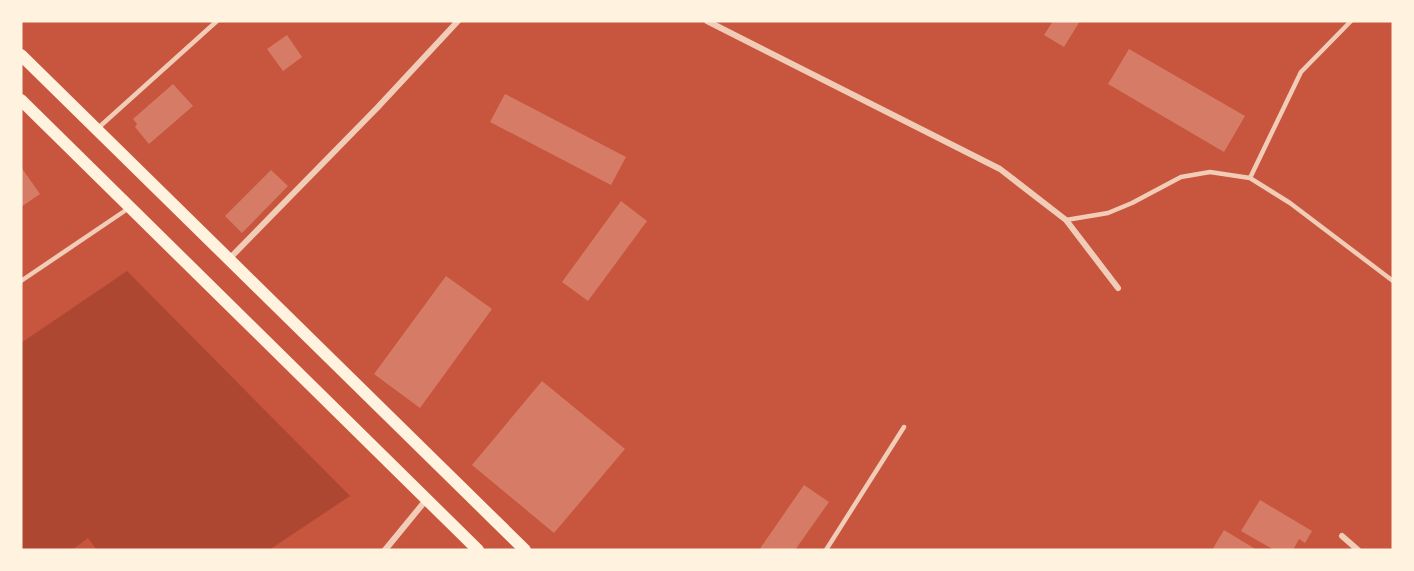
<svg xmlns="http://www.w3.org/2000/svg" width="1414" height="571" font-family="'Source Sans 3',sans-serif">
  <rect width="100%" height="100%" fill="#c8553d"/>
  <path fill="#ae4732" d="M127 271 350 496 269 550H97L88 538 72 550H23L21 548V343Z"/>
  <path fill="#d67c66" d="M1053 21H1080L1064 47 1044 35Z
    M287 35 302 57 283 71 267 49Z
    M1129 49 1245 116 1224 152 1108 84Z
    M173 84 193 106 149 144 135 127 137 124 133 119Z
    M505 94 626 157 611 185 490 122Z
    M21 167 40 194 21 207Z
    M271 170 288 186 242 233 225 216Z
    M621 201 647 221 588 301 562 282Z
    M446 276 492 309 420 408 374 374Z
    M542 381 625 449 554 533 472 465Z
    M804 485 829 502 795 550H759Z
    M1260 500 1312 531 1305 543 1299 539 1293 550H1274L1241 531Z
    M1224 530 1257 550H1212Z"/>
  <g fill="none" stroke-linecap="round" stroke-linejoin="round">
    <path stroke="#f1ccb7" stroke-width="4.5" d="M97 129 217 21
      M1250 178 1301 72 1351 21
      M1066 220 1108 213 1132 203 1181 177 1210 172 1250 178 1290 203 1393 281
      M21 281 129 208
      M826 550 904 427"/>
    <path stroke="#f1ccb7" stroke-width="6" d="M707 21 1000 169 1066 220 1118 288
      M230 258 377 108 458 21
      M1342 536 1358 550
      M385 550 426 500"/>
    <path stroke="#fff3e0" stroke-width="12" d="M21 55 525 550
      M21 100 478 550"/>
  </g>
  <rect width="1414" height="571" fill="none" stroke="#fff3e0" stroke-width="45"/>
</svg>
